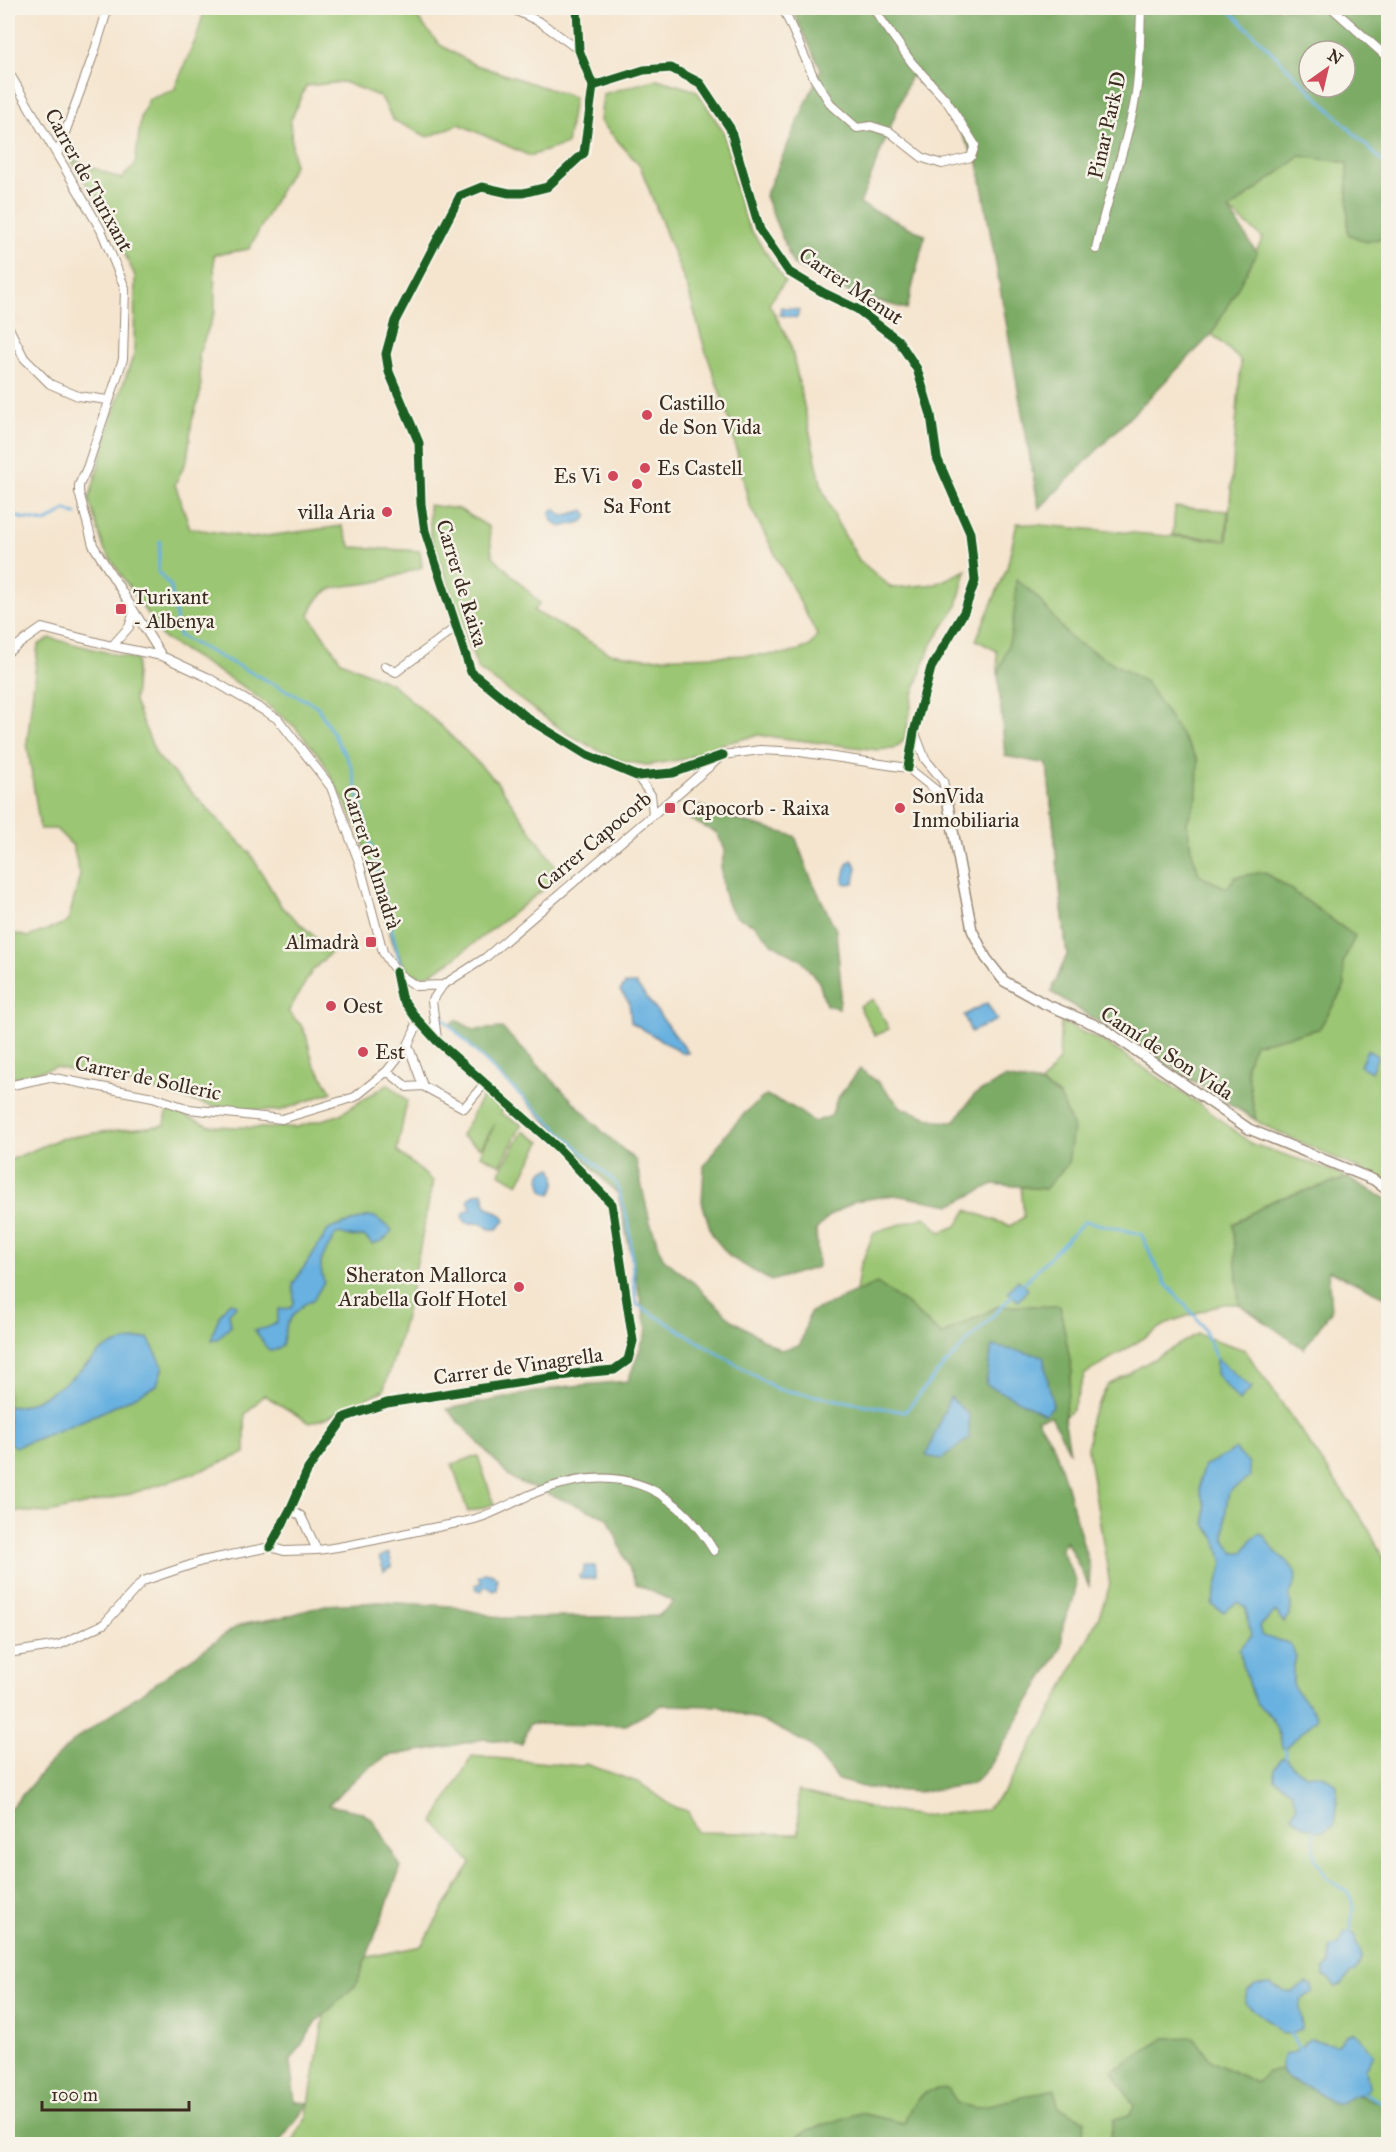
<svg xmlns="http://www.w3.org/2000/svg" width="1396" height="2152" font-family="'IM FELL Great Primer',serif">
  <rect width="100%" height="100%" fill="#f7f3e8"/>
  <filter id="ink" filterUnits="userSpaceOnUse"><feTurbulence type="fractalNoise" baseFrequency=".0167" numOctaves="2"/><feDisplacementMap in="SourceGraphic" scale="12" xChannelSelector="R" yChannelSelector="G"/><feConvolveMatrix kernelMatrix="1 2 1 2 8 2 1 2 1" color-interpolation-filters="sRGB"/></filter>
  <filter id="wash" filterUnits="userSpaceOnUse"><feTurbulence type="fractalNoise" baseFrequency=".008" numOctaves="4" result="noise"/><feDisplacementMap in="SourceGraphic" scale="24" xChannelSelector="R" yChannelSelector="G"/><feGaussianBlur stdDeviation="1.35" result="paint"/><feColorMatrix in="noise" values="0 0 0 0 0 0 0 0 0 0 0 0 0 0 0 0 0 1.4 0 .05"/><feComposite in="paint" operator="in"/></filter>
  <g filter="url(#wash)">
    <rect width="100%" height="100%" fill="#f5e5cf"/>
    <path fill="#9bc673" stroke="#6b7848" stroke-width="1.5" d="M202 8H409L440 45 473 64 574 97 567 144 530 156 459 124 428 137 393 120 381 97 343 82 306 86 290 122 294 165 249 249 214 255 215 311 199 353 201 391 192 421 187 460 175 484 190 528 252 538 342 526 351 547 420 551 422 567C407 572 391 579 376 582 346 588 322 580 309 615L341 661 392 684 441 726 497 782 562 875 451 961 425 977 409 972 394 947 360 832 322 759 295 727 247 689 163 638 104 549 89 500 115 407 134 354 135 276 108 218 70 158 121 179 135 165 141 117 149 99 174 90 197 36 204 11Z
      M657 79 697 91 724 133 737 193 748 226 785 281 769 304 790 342 822 488 838 524 859 560 892 588 936 584 966 570 957 606 930 647 913 694 905 740 894 748 878 750 758 735 718 745 685 759 647 765 617 760 568 734 478 669 430 533 429 505 459 509 489 527 492 555 540 603 534 611 610 653 646 658 788 654 810 646 817 635 749 504 730 422 704 346 688 290 640 166 600 121 603 94Z
      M1301 155 1348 163 1388 204V1182L1265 1126 1051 992 1067 955 1037 669 998 675 997 651 976 640 1007 568 1017 523 1227 541 1241 361 1212 334 1263 238 1229 210Z
      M1175 507 1228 511 1226 539 1173 535Z
      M50 638 137 660 134 702 157 756 250 853 281 906 331 952 312 971 288 1012 301 1025 306 1035 313 1062 332 1092 279 1111 215 1107 125 1082 55 1067 8 1079V932L28 937 68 922 80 875 73 846 56 829H40L27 743 38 645Z
      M873 999 889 1029 875 1036 859 1006Z
      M1061 1022 1104 1042 1201 1105 1252 1144 1325 1168 1348 1178 1274 1200 1234 1224 1239 1304H1223L1170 1322 1085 1374 1072 1410 1064 1417 1072 1371 999 1306 941 1335 908 1305 877 1283 856 1292 859 1270 874 1232 925 1217 941 1232 957 1226 967 1210 1010 1226 1024 1217 1021 1187 1045 1189 1060 1096 1041 1084 1059 1060Z
      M388 1084 407 1101 397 1151 433 1181C419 1251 407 1324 383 1391L328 1417 310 1423 264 1395 245 1415V1453L195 1473 130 1494 49 1513 8 1511V1161L59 1139 102 1132 165 1125 167 1109 211 1126 264 1128 297 1127 339 1115Z
      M483 1095 504 1107 501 1114 522 1124 501 1165 480 1155 495 1124 481 1148 461 1136Z
      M523 1131 541 1142 518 1184 499 1173Z
      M1197 1334 1245 1350 1369 1530 1388 1569V2144H291L307 2116 327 1998 345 1962 421 1946 471 1863 434 1822 472 1756 582 1766 586 1764 640 1783 674 1807 688 1811 697 1832 799 1834 798 1791 865 1807 921 1816 985 1810 1005 1791 1048 1717 1099 1616 1110 1585 1088 1451 1090 1418 1108 1385Z
      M478 1456 494 1504 468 1512 452 1464Z"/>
    <path fill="#7cab65" stroke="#5c6a42" stroke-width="1.5" fill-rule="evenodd" d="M791 8H1388V237L1366 242 1348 234 1347 163 1301 156 1229 210 1257 253 1212 334 1039 509 978 163 950 114 911 75 860 204 925 235 907 309 849 293 793 264 765 196 821 69ZM1309 51H1345V87H1309Z
      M1016 579 1036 596 1071 639 1146 682 1198 760 1197 797 1187 822 1191 849 1200 876 1227 888 1235 877 1264 872C1296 891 1324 915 1355 936L1343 963 1345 986 1319 1029 1255 1044 1246 1065 1256 1120 1051 992 1067 955 1047 764 1005 756 998 675 1010 639 1015 606Z
      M700 806 733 819 795 836 809 874 836 930 841 987 839 1008 826 1005 819 982 801 960 771 943 755 925 735 916 727 903 723 889 721 866 725 850 717 833 689 819Z
      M456 1020 474 1030 502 1028 602 1131 636 1161 650 1222 663 1258 694 1283 732 1320 780 1350 800 1345 810 1312 877 1283 908 1305 941 1335 999 1306H1060L1072 1371 1064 1417 1070 1452 1051 1416 1037 1419 1054 1446 1066 1483 1090 1568 1089 1586 1066 1541 1061 1549 1076 1581 1074 1598 1063 1624 1061 1648 990 1766 973 1784 917 1792 867 1788 838 1780 810 1745 770 1724 718 1706 662 1705 626 1725 529 1724 522 1744 484 1739 450 1746 387 1756 363 1772 328 1805 361 1812 372 1819 401 1867 356 1985 317 2021 290 2062 295 2102 309 2103 278 2144H8V1808L12 1807 47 1766 76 1739 239 1625 284 1617 325 1605 380 1602 451 1606 501 1618 658 1616 674 1602 636 1584 608 1518 512 1479 447 1409 562 1387 628 1381 647 1330 618 1194 450 1025Z
      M860 1069 878 1082 902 1108 938 1121 954 1122 974 1095 1005 1078 1041 1084 1060 1096 1073 1128 1068 1164 1045 1189 993 1184 952 1205 894 1195 855 1201 829 1216 816 1230 818 1267 771 1281 730 1257 712 1235 702 1202 704 1166 726 1134 745 1113 766 1095 794 1108 814 1122 831 1116 837 1099Z
      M1348 1178 1388 1200V1298L1328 1270 1331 1311 1304 1349 1239 1304 1233 1224 1274 1200Z
      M1194 2037 1213 2062 1256 2083 1267 2072 1281 2070C1290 2085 1304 2083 1317 2091 1325 2096 1326 2103 1337 2103 1342 2102 1349 2097 1354 2094L1388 2105V2127L1386 2130 1388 2144H1096L1110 2138 1114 2119 1129 2115 1134 2106 1112 2071 1165 2038Z
      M947 2088 957 2103 976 2108 1055 2089 1058 2107 1085 2120 1082 2141 1088 2144H785L808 2130 860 2113 904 2123C913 2099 921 2089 947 2088Z"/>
    <path fill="#67b1e0" stroke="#516e7f" stroke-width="1.5" d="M781 307 799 310 797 318 780 315Z
      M552 510H556L563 516 584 510 588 516 582 522 561 527 552 521 550 513Z
      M852 860 857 867 854 883 847 884 843 883 847 864Z
      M625 984H636L688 1052 682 1053 631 1022 629 1002 620 991Z
      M987 1003 997 1020 971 1032 964 1015Z
      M1367 1050 1378 1056 1371 1072 1360 1066Z
      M552 1168C557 1176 556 1187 551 1194L544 1192C539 1180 537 1170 552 1168Z
      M483 1192 486 1206 503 1216 505 1221 497 1229H489L481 1223C473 1223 465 1226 462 1216L466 1211 471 1209 468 1200 472 1195Z
      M369 1216 375 1217 392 1230C387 1239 382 1242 372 1244L364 1236C350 1239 348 1234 336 1234 325 1256 316 1257 324 1282L314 1299 303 1305 294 1314 287 1324 282 1345 276 1350H269C262 1344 261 1336 254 1330 263 1329 270 1328 277 1322L279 1309 291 1308 294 1302 293 1284 329 1229Z
      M1018 1280 1028 1289 1018 1301 1008 1292Z
      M230 1302 237 1305 229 1313 231 1326 217 1339 212 1340C213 1328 221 1310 230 1302Z
      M148 1338 163 1366 157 1385C112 1410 64 1429 15 1447L9 1442 8 1408 9 1406C29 1411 67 1382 82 1369 89 1363 96 1355 103 1350 117 1342 132 1340 148 1338Z
      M992 1346 1043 1356 1053 1406 1045 1414 986 1384Z
      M1216 1358 1252 1388 1239 1401 1216 1374Z
      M950 1397 969 1415V1438L942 1459 926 1456Z
      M1235 1449 1249 1464 1250 1477 1229 1492C1225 1506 1226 1522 1224 1538L1234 1553H1242C1249 1546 1251 1536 1261 1533 1267 1537 1268 1543 1272 1548 1288 1565 1306 1569 1289 1595 1292 1607 1293 1613 1283 1622L1276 1611 1259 1627 1262 1636 1289 1643 1296 1656C1294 1665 1291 1676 1294 1686 1298 1699 1312 1702 1317 1718L1285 1749 1282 1747 1280 1737 1271 1716 1257 1704 1249 1686 1239 1649 1251 1637 1246 1608 1238 1602 1223 1612 1212 1605 1223 1563 1216 1539 1205 1524V1505L1200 1492V1478L1204 1466C1215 1460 1225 1457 1235 1449Z
      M389 1553 392 1566 384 1571 379 1557Z
      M584 1566H595V1579H580L579 1576 584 1572Z
      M486 1572 493 1574 497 1578V1590L493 1591 488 1587H483L482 1591 476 1589 475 1585 482 1582 478 1577Z
      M1286 1757 1293 1767 1306 1775C1320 1772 1326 1776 1337 1785 1336 1798 1339 1812 1334 1825L1322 1832 1302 1825 1292 1816 1297 1804 1291 1791 1275 1779V1769L1281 1758Z
      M1345 1931 1355 1934 1356 1945C1365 1953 1361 1961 1356 1971L1349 1974 1342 1985 1335 1987 1330 1978 1324 1977V1969L1329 1965 1331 1948 1339 1945Z
      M1306 1983 1312 1986 1313 1992 1302 1999 1300 2006 1302 2028 1291 2035 1281 2033 1274 2025 1245 2003 1247 1992 1255 1985 1271 1984 1285 1992H1292Z
      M1355 2032 1374 2054 1366 2069 1369 2088 1360 2095C1350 2094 1348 2101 1339 2103 1328 2105 1323 2094 1315 2090 1300 2083 1269 2077 1286 2053H1293L1310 2039C1320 2040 1327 2045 1338 2045L1347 2035Z"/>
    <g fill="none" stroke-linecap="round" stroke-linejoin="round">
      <path stroke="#67b1e0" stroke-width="3" d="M1227 8 1388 167
        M8 512 21 518 46 522 66 510 76 514
        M160 541 158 572 171 587 179 636 317 706 351 765 399 959 404 971
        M439 1014 501 1077 616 1183 629 1225 636 1304 777 1389 905 1412 937 1373 1015 1293
        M1021 1286 1085 1221 1141 1234 1165 1283 1196 1317 1205 1331 1216 1358
        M1285 1749 1286 1757
        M1314 1829 1315 1858 1327 1878 1349 1893 1353 1906 1350 1934
        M1291 2035 1299 2049
        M1364 2093 1388 2106"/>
    </g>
  </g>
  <g filter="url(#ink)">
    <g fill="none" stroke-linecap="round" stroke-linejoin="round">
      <g stroke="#988876" stroke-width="10">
        <path id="minor" d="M510 8 540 22 579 50
          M577 8 579 50 593 86 584 153 547 187 523 193H509L482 187 460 196 395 321 386 354 389 372 419 443 421 504 425 531 471 672 530 720 587 755 637 776 673 773 723 755
          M783 8 814 78 832 106 857 128 871 126 890 132 923 158 942 164 971 157 975 145 946 100 912 63 873 8
          M1332 8 1388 58
          M8 71 101 230 125 288 123 359 87 468 79 485V492L93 545 162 656
          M593 86 644 70 671 68 700 83 730 128 760 230 789 272 824 293 857 309 898 340 917 369 931 415 937 458 970 533 975 581 964 612 931 668 914 732 908 768
          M57 155 94 53 108 8
          M1096 249C1106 200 1124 154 1134 105 1140 73 1140 40 1141 8
          M8 326 24 358 50 384 78 396 108 400
          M112 646 129 627 134 612
          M8 652 42 628 112 646 162 656 207 677 278 719 331 787 359 862 383 952 396 972 416 986 443 985
          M385 666 396 672 455 628
          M915 733 925 759 943 781 947 799
          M637 776 651 795 653 814
          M437 1039 432 1001 443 985 485 958 723 755 760 750 800 752 908 768 947 799
          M408 1045 423 1086 464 1108 485 1083
          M387 1071 407 1087 423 1086
          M8 1086 49 1077 153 1097 189 1109 282 1119 355 1097 387 1071 408 1045 415 1030 416 1018
          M290 1510 301 1516 317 1550C351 1546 384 1538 417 1531 436 1527 456 1524 475 1519 499 1512 519 1498 542 1490 616 1463 673 1483 714 1551
          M270 1547 290 1510 308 1469 345 1417 387 1403 581 1373 614 1370 628 1360 633 1341 612 1204 557 1147 437 1041 416 1018 401 997 396 972
          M270 1547 284 1551 317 1550
          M8 1653 59 1645 104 1624 143 1581 202 1561 270 1547"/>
      </g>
      <g stroke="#988876" stroke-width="12">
        <path id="tertiary" d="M947 799 972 930 986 958 1004 981 1045 1004 1103 1028 1249 1129 1374 1180 1388 1191"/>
      </g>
      <use href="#minor" stroke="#fff" stroke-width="8"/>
      <use href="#tertiary" stroke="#fff" stroke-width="9"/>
      <g stroke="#f7f3e8" stroke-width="13">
        <path id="cycleway" d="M577 8 579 50 593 86 584 153 547 187 523 193H509L482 187 460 196 395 321 386 354 389 372 419 443 421 504 425 531 471 672 530 720 587 755 637 776 673 773 723 755
          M593 86 644 70 671 68 700 83 730 128 760 230 789 272 824 293 857 309 898 340 917 369 931 415 937 458 970 533 975 581 964 612 931 668 914 732 908 768
          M270 1547 290 1510 308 1469 345 1417 387 1403 581 1373 614 1370 628 1360 633 1341 612 1204 557 1147 437 1041 416 1018 401 997 396 972"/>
      </g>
      <use href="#cycleway" stroke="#1b5e20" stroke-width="9"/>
    </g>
  </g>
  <g fill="#d1495b" stroke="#f7f3e8" stroke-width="2">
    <circle cx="647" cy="415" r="6"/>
    <circle cx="645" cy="468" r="6"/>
    <circle cx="613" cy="476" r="6"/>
    <circle cx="637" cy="484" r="6"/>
    <circle cx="387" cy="512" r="6"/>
    <rect x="115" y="603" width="12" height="12" rx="3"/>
    <rect x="664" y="802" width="12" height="12" rx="3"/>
    <circle cx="900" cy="808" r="6"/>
    <rect x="365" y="936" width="12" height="12" rx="3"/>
    <circle cx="331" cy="1006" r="6"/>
    <circle cx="363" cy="1052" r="6"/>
    <circle cx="519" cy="1287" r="6"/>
  </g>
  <g text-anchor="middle" stroke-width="5" stroke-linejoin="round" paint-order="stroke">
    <g font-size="21" fill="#3b2a1e" stroke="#f7f3e8">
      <text transform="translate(1107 125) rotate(-77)" y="7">Pinar Park D</text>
      <text transform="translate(89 180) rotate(61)" y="7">Carrer de Turixant</text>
      <text transform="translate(851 286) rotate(34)" y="7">Carrer Menut</text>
      <text transform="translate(462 583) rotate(73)" y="7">Carrer de Raixa</text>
      <text transform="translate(594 841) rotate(-40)" y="7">Carrer Capocorb</text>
      <text transform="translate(372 858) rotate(72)" y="7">Carrer d'Almadrà</text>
      <text transform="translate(1167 1053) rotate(33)" y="7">Camí de Son Vida</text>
      <text transform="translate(148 1078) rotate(12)" y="7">Carrer de Solleric</text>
      <text transform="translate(518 1366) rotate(-8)" y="7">Carrer de Vinagrella</text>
    </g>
    <g font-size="21" fill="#3b2a1e" stroke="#f7f3e8" text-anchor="start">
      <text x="659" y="410">Castillo<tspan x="659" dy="24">de Son Vida</tspan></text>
      <text x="657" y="475">Es Castell</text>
      <text x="601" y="483" text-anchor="end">Es Vi</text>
      <text x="637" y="513" text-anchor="middle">Sa Font</text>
      <text x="375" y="519" text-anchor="end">villa Aria</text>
      <text x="133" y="604">Turixant<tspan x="133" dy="24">- Albenya</tspan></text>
      <text x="912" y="803">SonVida<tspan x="912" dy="24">Inmobiliaria</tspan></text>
      <text x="682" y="815">Capocorb - Raixa</text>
      <text x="359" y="949" text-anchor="end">Almadrà</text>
      <text x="343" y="1013">Oest</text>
      <text x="375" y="1059">Est</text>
      <text x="507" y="1282" text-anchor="end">Sheraton Mallorca<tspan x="507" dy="24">Arabella Golf Hotel</tspan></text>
    </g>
  </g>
  <rect width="1396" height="2152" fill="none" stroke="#f7f3e8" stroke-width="30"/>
  <g transform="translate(1327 69) rotate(34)"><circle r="28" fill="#f7f3e8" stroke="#aca397" stroke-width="1.5"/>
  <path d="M0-4.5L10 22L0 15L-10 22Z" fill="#d1495b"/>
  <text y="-9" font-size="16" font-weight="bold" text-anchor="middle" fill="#3b2a1e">N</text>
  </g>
  <path d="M42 2101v9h147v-9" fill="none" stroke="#3b2a1e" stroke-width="3"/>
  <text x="51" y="2101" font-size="18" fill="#3b2a1e" stroke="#f7f3e8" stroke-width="4.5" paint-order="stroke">100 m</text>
</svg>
